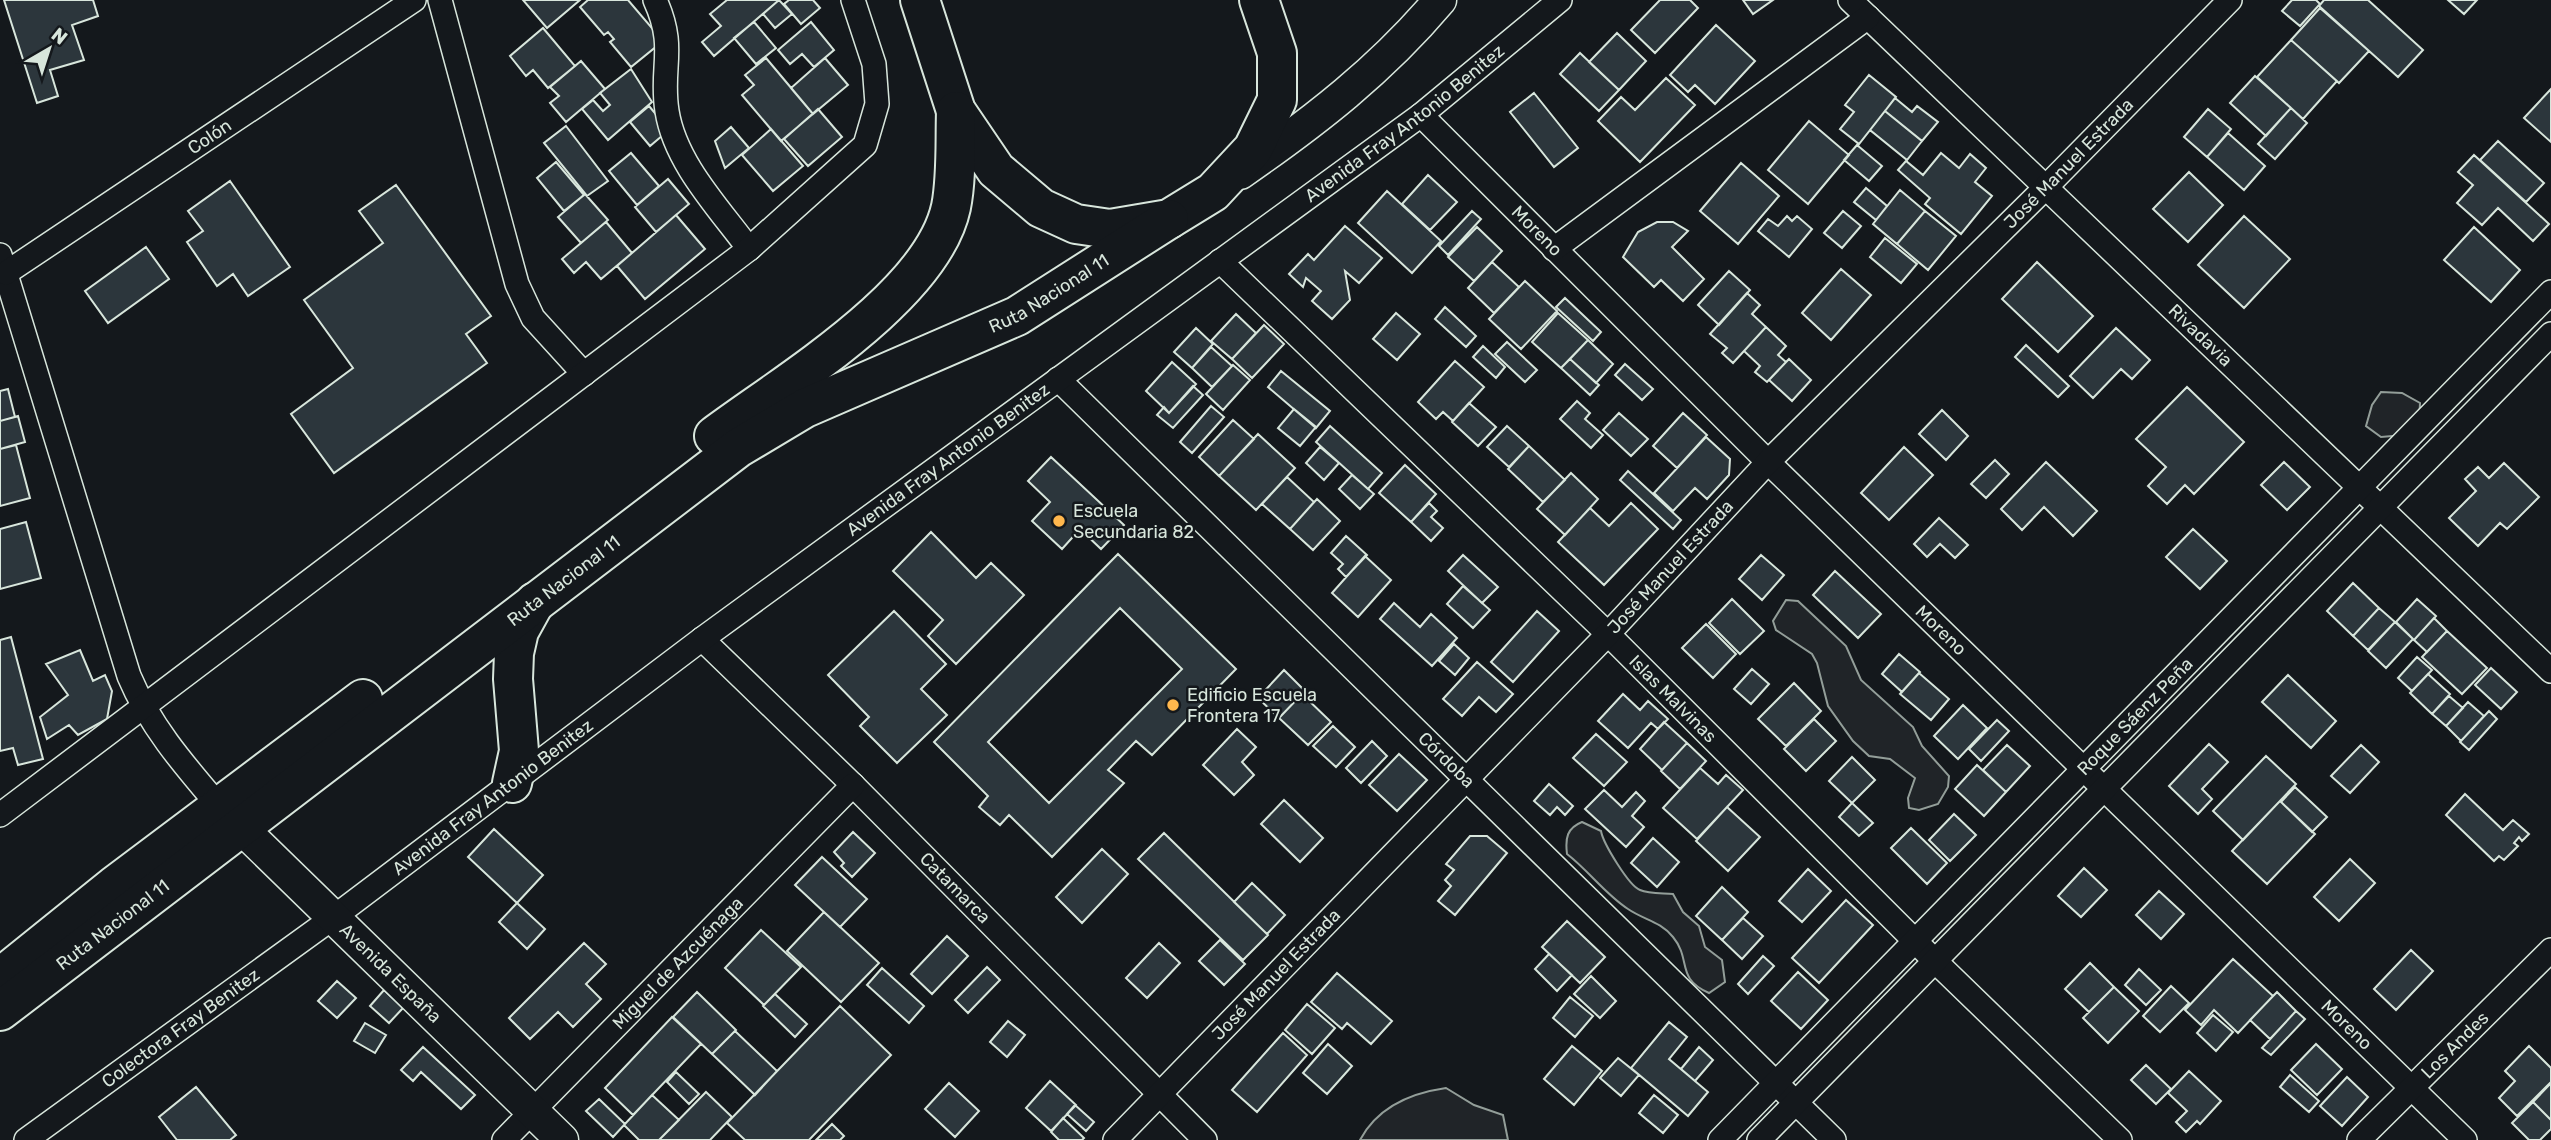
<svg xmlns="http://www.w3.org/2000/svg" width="2551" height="1140" font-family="Rubik,sans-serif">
  <rect width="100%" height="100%" fill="#14181c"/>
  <path fill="#202428" stroke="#939e99" stroke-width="2" d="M2381 392 2402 393 2420 403 2419 422 2404 435 2381 437 2366 426 2372 405Z
    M1786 600 1798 601 1846 646 1861 680 1913 727 1922 746 1949 776 1948 787 1938 804 1919 810 1909 808 1908 798 1915 778 1890 759 1869 756 1853 741 1828 706 1817 663 1812 654 1776 630 1773 621Z
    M1582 822 1601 831C1603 843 1629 886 1640 890 1649 894 1663 893 1673 894L1683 912 1699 926 1705 947 1722 960 1725 982 1709 993C1675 978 1692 960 1673 937 1660 921 1644 920 1628 909 1605 894 1589 871 1567 854 1565 838 1567 828 1582 822Z
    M1446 1088 1474 1105 1503 1115 1508 1140H1360C1378 1106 1411 1093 1446 1088Z"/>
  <path fill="#2c363c" stroke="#d8e6dc" stroke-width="2" fill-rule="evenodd" d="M4 0H93L98 16 72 25 84 60 50 70 58 96 37 103Z
    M523 0H580L547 28Z
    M588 0H628L663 41 631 67 610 42 614 39 608 32 604 35 580 7Z
    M727 0H779L714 56 702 42 721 26 710 14Z
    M779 0 792 14 775 28 763 14Z
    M789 0H813L820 8 801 24 784 4Z
    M1660 0H1690L1698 8 1655 53 1631 30Z
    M1743 0H1773L1753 14Z
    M2292 0H2316L2320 4 2300 26 2282 11Z
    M2324 0H2368L2423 50 2398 77 2319 6Z
    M2448 0H2477L2464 14Z
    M2320 8 2369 51 2339 83 2291 40Z
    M754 22 776 48 756 64 734 38Z
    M811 22 834 50 814 67 802 54 790 64 778 50Z
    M1716 25 1755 61 1715 104 1695 85 1688 92 1670 75Z
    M543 28 575 66 548 88 533 70 526 76 510 56Z
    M1617 33 1646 61 1619 90 1589 62Z
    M2291 40 2337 81 2303 119 2257 77Z
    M1580 53 1619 90 1599 111 1560 74Z
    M766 58 813 114 781 141 742 95 754 85 745 75Z
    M825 58 848 85 813 114 791 88Z
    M581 61 605 89 566 122 550 103 559 96 550 87Z
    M631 69 652 102 608 140 582 109 593 100 603 111 610 105 600 93Z
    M1869 75 1896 97 1859 144 1840 129 1854 112 1845 105Z
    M2255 76 2291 108 2266 136 2230 103Z
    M1666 78 1695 105 1640 162 1598 121 1621 97 1635 110Z
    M2551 89V142L2524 118Z
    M1534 93 1578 148 1554 167 1510 112Z
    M1895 98 1912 112 1917 106 1938 122 1922 141 1885 111Z
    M649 106 669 130 650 146 630 122Z
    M2291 108 2307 123 2275 159 2258 144Z
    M818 109 842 137 808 166 784 139Z
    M2208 109 2231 129 2207 157 2184 137Z
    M1885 111 1922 141 1907 160 1870 130Z
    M1809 121 1849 155 1808 204 1768 170Z
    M566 126 608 181 587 196 544 143Z
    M731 127 749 148 725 168 715 141Z
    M771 129 803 166 773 191 742 155Z
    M2228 133 2265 166 2244 190 2207 157Z
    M2498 141 2544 183 2526 202 2480 160Z
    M1857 145 1882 166 1869 181 1844 160Z
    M631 153 659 186 637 205 609 171Z
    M1941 153 1959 168 1970 154 1986 168 1975 182 1992 196 1961 234 1925 204 1930 198 1898 170 1906 161 1923 175Z
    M2474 155 2549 224 2533 241 2498 208 2482 225 2457 203 2473 185 2458 172Z
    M556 162 584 195 564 211 537 178Z
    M1741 163 1779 196 1738 244 1700 211Z
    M2189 172 2223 205 2188 242 2153 209Z
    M1428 175 1457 202 1430 230 1402 204Z
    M668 179 689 204 656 232 635 207Z
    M230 181 290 267 248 296 233 274 217 286 187 242 203 231 188 211Z
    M396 185 491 316 466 334 487 363 334 473 291 414 353 368 304 300 383 243 359 211Z
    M1866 188 1887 206 1876 220 1854 202Z
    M1900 190 1925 211 1897 244 1873 224Z
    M1387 191 1441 241 1412 273 1358 223Z
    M585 194 608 220 581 243 558 217Z
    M1472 211 1481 219 1448 255 1439 246Z
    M1843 211 1861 226 1842 248 1824 233Z
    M1925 211 1956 236 1928 270 1897 244Z
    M676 215 705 249 645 299 617 266Z
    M1787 216 1792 221 1797 216 1812 229 1789 257 1758 231 1768 219 1778 226Z
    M2244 216 2290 259 2244 308 2198 265Z
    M606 222 632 253 601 279 586 262 574 273 562 259Z
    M1657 222H1673L1688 231 1672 247 1704 279 1683 301 1661 280 1654 287 1623 257 1638 232Z
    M1345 226 1382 258 1359 283 1345 271 1350 300 1332 319 1312 301 1321 291 1306 278 1303 287 1289 274 1308 254 1314 260Z
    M1477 227 1502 251 1474 281 1448 257Z
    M2474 227 2520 270 2491 302 2444 260Z
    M1885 238 1917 264 1901 283 1870 257Z
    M146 247 169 279 108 323 85 291Z
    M1492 262 1519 287 1494 313 1468 288Z
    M2037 262 2093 316 2058 352 2002 299Z
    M1841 269 1871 295 1831 340 1802 313Z
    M1729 271 1750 290 1719 325 1698 305Z
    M1525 281 1557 311 1521 349 1489 319Z
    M1747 293 1760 305 1752 314 1766 327 1733 363 1722 353 1727 348 1710 334Z
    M1565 298 1601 332 1593 341 1556 307Z
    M1445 307 1476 336 1466 347 1435 319Z
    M1396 313 1420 334 1397 360 1373 339Z
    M1558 313 1588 340 1561 368 1532 342Z
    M1236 314 1256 333 1232 359 1211 341Z
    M1264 325 1284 344 1252 378 1232 359Z
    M1766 327 1786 346 1778 355 1786 362 1767 382 1755 372 1760 366 1744 351Z
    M1196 328 1213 344 1192 368 1174 352Z
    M2116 328 2150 360 2132 379 2121 369 2093 398 2070 376Z
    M1588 340 1613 364 1596 383 1570 359Z
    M1507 342 1537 370 1525 382 1495 354Z
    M2026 345 2069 386 2058 397 2015 357Z
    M1483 346 1505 367 1496 378 1473 357Z
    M1211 347 1232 366 1212 387 1192 368Z
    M1570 359 1599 385 1590 395 1561 368Z
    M1789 359 1811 380 1792 401 1769 380Z
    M1455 361 1484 387 1453 421 1443 412 1436 419 1418 402Z
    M1172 362 1196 384 1169 413 1146 391Z
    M1625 364 1653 389 1642 400 1615 375Z
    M1233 365 1250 380 1223 410 1206 394Z
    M1281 371 1330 411 1316 428 1268 387Z
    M1193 386 1203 395 1173 428 1157 415 1164 407 1169 413Z
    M2187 387 2244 442 2194 494 2185 485 2167 504 2148 486 2166 467 2136 439Z
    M8 389 15 417 0 421V391Z
    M1577 401 1590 413 1585 419 1603 435 1591 448 1560 419Z
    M1469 403 1496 427 1478 446 1452 422Z
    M1211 406 1224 417 1192 453 1180 442Z
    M1294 409 1316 427 1300 446 1278 428Z
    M1942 410 1968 436 1946 460 1919 434Z
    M1619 413 1648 439 1631 456 1603 430Z
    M1683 413 1707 435 1677 468 1653 446Z
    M18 416 25 442 0 449V421Z
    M1233 420 1254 439 1219 476 1199 457Z
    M1330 426 1382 473 1368 489 1316 442Z
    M1507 426 1529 446 1509 467 1487 447Z
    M1258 434 1295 468 1256 510 1219 476Z
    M1706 437 1730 459 1729 475 1707 499 1695 488 1673 511 1654 493Z
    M16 445 30 498 0 506V449Z
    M1529 446 1565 480 1543 502 1508 469Z
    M1320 447 1339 463 1324 480 1306 463Z
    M1904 447 1933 475 1889 520 1861 493Z
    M1051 457 1124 525 1101 549 1080 529 1062 549 1032 521 1050 502 1028 481Z
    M1995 460 2009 474 1986 498 1971 484Z
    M2046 462 2097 511 2073 536 2044 507 2022 530 2001 509Z
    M2284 462 2310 487 2287 510 2261 485Z
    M2504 463 2539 497 2507 529 2500 523 2478 546 2449 518 2476 491 2465 479 2478 467 2489 478Z
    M1405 465 1436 494 1411 522 1379 493Z
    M1628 471 1681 520 1673 529 1620 480Z
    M1571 473 1598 499 1565 535 1537 509Z
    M1352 475 1374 494 1360 509 1339 489Z
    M1287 477 1314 502 1290 529 1262 504Z
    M1317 499 1340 521 1313 550 1290 529Z
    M1429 503 1437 511 1431 517 1443 528 1431 541 1411 522Z
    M1631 503 1658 529 1604 585 1558 542 1590 508 1609 526Z
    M1939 518 1968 545 1955 558 1940 544 1927 557 1914 544Z
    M26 522 41 578 0 589V529Z
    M2193 529 2227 561 2200 589 2166 557Z
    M931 532 976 578 991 563 1024 595 956 664 928 636 943 620 893 571Z
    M1346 536 1367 555 1346 577 1338 569 1343 564 1331 553Z
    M1118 554 1236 669 1152 755 1136 741 1108 770 1124 783 1052 857 1009 815 1000 825 979 807 988 796 934 742ZM1120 608 1182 669 1049 803 988 742Z
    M1463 555 1498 587 1482 603 1448 571Z
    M1761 555 1784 575 1762 600 1739 579Z
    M1365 556 1391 580 1358 617 1332 593Z
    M1835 571 1881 614 1858 638 1813 595Z
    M2353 583 2379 608 2353 636 2327 611Z
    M1463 586 1490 610 1473 628 1447 604Z
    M1732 599 1764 631 1740 654 1709 623Z
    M2417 599 2436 616 2414 640 2396 622Z
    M1394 603 1420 627 1431 614 1457 638 1432 666 1380 619Z
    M2379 608 2395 622 2368 650 2353 636Z
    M894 611 946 664 921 689 947 715 897 763 860 726 869 717 828 675Z
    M1537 611 1559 631 1513 682 1491 662Z
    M2434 618 2447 631 2427 652 2414 640Z
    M2395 622 2413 639 2386 668 2368 651Z
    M1706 624 1736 654 1713 678 1682 648Z
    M2447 631 2487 668 2462 694 2422 657Z
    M11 637 43 759 18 765 13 748 0 751V640Z
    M1454 644 1469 658 1455 675 1439 661Z
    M80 650 93 681 105 675 112 691 107 719 78 735 69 725 47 739 40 717 68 695 46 664Z
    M1899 654 1920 672 1902 692 1882 674Z
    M2417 657 2432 670 2412 691 2398 678Z
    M1477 662 1513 694 1496 712 1479 697 1462 716 1443 699Z
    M2491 668 2517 692 2501 709 2475 685Z
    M1752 669 1769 684 1751 704 1734 689Z
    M1284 670 1305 691 1279 718 1258 698Z
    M1919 673 1949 699 1931 720 1900 694Z
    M2428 674 2450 694 2432 714 2410 693Z
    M2288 675 2336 721 2311 748 2262 702Z
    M1794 683 1821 711 1786 746 1758 719Z
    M1302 694 1331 722 1308 745 1279 718Z
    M1623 694 1640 710 1648 701 1668 719 1658 729 1651 723 1628 748 1598 721Z
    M2449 696 2463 708 2446 726 2432 714Z
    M2468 702 2484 716 2461 741 2446 726Z
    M1963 705 1987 728 1958 759 1934 736Z
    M2489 711 2497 719 2469 750 2460 742Z
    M1814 719 1836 741 1806 771 1784 749Z
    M1997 720 2009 731 1981 761 1969 749Z
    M1664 722 1687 743 1662 770 1640 749Z
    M1333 726 1355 747 1336 767 1313 746Z
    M1237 729 1256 747 1242 762 1254 775 1234 795 1203 765Z
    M1596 734 1627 762 1604 786 1573 758Z
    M1372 741 1387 756 1361 783 1346 768Z
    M1687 743 1706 761 1680 789 1661 771Z
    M2209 744 2228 762 2202 789 2212 799 2198 814 2169 786Z
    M2007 745 2030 766 2006 792 1983 770Z
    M2361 745 2379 762 2350 793 2331 776Z
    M1399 754 1427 780 1397 811 1369 785Z
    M2266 756 2296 784 2243 840 2213 811Z
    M1852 757 1875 780 1852 803 1829 781Z
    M1977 765 2006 792 1984 816 1955 789Z
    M1700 768 1718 784 1726 775 1743 790 1697 839 1663 808Z
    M1549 784 1573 806 1565 815 1557 807 1550 815 1534 801Z
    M2295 787 2327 817 2312 832 2281 802Z
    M1604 790 1622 807 1636 792 1645 801 1632 816 1644 827 1626 847 1585 809Z
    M2465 794 2503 830 2513 820 2529 834 2522 841 2519 837 2514 843 2518 846 2504 860 2499 856 2494 861 2446 815Z
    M1284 800 1323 838 1300 862 1261 824Z
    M2280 801 2315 834 2267 884 2232 851Z
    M1852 803 1873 823 1859 836 1839 817Z
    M1727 807 1760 837 1728 871 1696 841Z
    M1954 814 1976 835 1950 861 1929 840Z
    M1911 828 1947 863 1927 884 1891 848Z
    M494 829 543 875 517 903 468 857Z
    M853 832 875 853 852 877 841 866 844 863 834 852Z
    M1164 833 1268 935 1243 960 1138 859Z
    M1470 836H1487L1507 853 1455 915 1438 901 1451 886 1445 880 1454 870 1446 864Z
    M1653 838 1679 862 1657 887 1631 863Z
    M1102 849 1128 874 1082 923 1056 897Z
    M822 857 867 899 840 927 795 885Z
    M2350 859 2375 883 2339 921 2314 897Z
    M2084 868 2107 890 2081 917 2058 896Z
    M1808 869 1831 891 1802 922 1779 901Z
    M1252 883 1285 915 1267 934 1234 902Z
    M1722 887 1748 912 1722 940 1696 916Z
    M2159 891 2184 914 2161 939 2136 915Z
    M1846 900 1873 925 1819 983 1792 958Z
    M517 903 545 929 527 949 499 922Z
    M824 912 879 963 841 1002 787 951Z
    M1743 918 1763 936 1742 959 1722 940Z
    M1567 921 1605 957 1580 983 1542 947Z
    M761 930 801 967 764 1005 725 968Z
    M947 936 968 956 932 994 911 974Z
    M1220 940 1245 964 1224 985 1199 961Z
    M584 943 606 964 586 984 601 999 573 1027 558 1012 530 1039 509 1018Z
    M1159 943 1180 963 1147 998 1126 978Z
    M2411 950 2433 971 2396 1010 2374 989Z
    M1549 954 1572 975 1557 991 1535 969Z
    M1763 956 1774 966 1748 994 1738 984Z
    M2233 959 2273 996 2238 1033 2214 1010 2201 1025 2185 1010Z
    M2090 963 2114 987 2089 1012 2065 989Z
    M987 967 1000 980 968 1013 955 1000Z
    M882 968 924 1006 909 1023 867 985Z
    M2139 969 2161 990 2146 1005 2125 985Z
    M1798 972 1828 1000 1801 1029 1771 1001Z
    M1337 973 1392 1021 1371 1044 1347 1023 1342 1029 1311 1002Z
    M1591 976 1616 1001 1600 1018 1574 994Z
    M337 981 356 998 337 1018 318 1001Z
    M2171 986 2189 1003 2160 1032 2143 1016Z
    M2114 987 2139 1011 2108 1043 2083 1018Z
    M384 990 403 1008 389 1023 370 1006Z
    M697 992 736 1030 712 1054 673 1017Z
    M2277 992 2296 1011 2270 1039 2250 1020Z
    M775 994 807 1024 795 1037 763 1006Z
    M1570 997 1593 1016 1575 1037 1553 1018Z
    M1307 1004 1335 1028 1312 1054 1285 1030Z
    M840 1006 891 1055 809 1140H745L727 1123Z
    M2296 1011 2305 1019 2271 1055 2262 1048Z
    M2213 1015 2233 1032 2216 1051 2197 1033Z
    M672 1017 701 1044 633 1115 605 1088Z
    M1008 1021 1025 1035 1007 1057 990 1042Z
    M1669 1022 1687 1037 1669 1059 1708 1092 1688 1116 1631 1068Z
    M365 1023 386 1035 375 1053 354 1041Z
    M735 1031 777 1071 755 1095 712 1054Z
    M1283 1033 1307 1055 1257 1112 1232 1090Z
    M1328 1044 1352 1066 1327 1094 1303 1073Z
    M2316 1044 2342 1069 2317 1095 2291 1070Z
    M1572 1046 1602 1071 1574 1105 1544 1079Z
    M2529 1046 2551 1068V1082L2517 1116 2499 1098 2515 1081 2505 1071Z
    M423 1047 475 1095 461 1109 421 1072 413 1081 401 1070Z
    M1699 1047 1713 1060 1695 1081 1681 1069Z
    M1618 1058 1639 1075 1621 1096 1600 1078Z
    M2146 1065 2171 1089 2156 1104 2131 1080Z
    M2189 1071 2221 1101 2200 1124 2197 1121 2186 1132 2176 1122 2187 1111 2168 1093Z
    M676 1072 699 1094 689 1104 667 1082Z
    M2290 1075 2319 1101 2309 1112 2280 1087Z
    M2347 1077 2368 1097 2342 1126 2320 1106Z
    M1050 1081 1076 1105 1051 1131 1026 1108Z
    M949 1083 979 1111 955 1137 925 1109Z
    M2551 1083V1120L2533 1102Z
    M196 1087 236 1135 230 1140H177L159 1117Z
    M706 1092 732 1117 710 1140H659Z
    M652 1095 679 1120 659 1140H639L624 1125Z
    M1654 1095 1678 1115 1663 1133 1639 1113Z
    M599 1099 625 1124 613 1137 586 1111Z
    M2533 1102 2551 1120V1129L2540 1140H2529L2512 1123Z
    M1075 1105 1094 1122 1086 1131 1067 1114Z
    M1063 1118 1084 1138 1082 1140H1059L1051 1132Z
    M832 1124 844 1136 840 1140H816Z"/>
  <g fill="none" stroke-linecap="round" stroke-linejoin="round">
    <g stroke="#d8e6dc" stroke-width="26">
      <g id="street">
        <path d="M440 0 517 284 533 318 584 374"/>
        <path d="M655 0C677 48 660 67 667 111 675 163 719 208 749 249"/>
        <path id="s1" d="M1850 0 2551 671"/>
        <path id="s2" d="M1421 115 1768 462 2465 1140"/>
        <path d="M1554 249 1868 17"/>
        <path d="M0 255 129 676C150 726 184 765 219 806"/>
        <path id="s3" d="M1220 261 1608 634 1935 961 2120 1140"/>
        <path id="s4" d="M6 273 414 0"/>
        <path id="s5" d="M1058 379 1834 1140"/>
        <path id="s6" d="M702 639 853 785 1205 1140"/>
        <path d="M0 815 749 249 865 145 877 104 874 64 853 0"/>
        <path id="s7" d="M26 1140 334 917 702 639 1421 115 1560 0"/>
        <path id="s8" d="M504 1140 853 785"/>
        <path id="s9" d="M1115 1140 1608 634 1768 462 2046 187 2230 0"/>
        <path id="s10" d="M1720 1140 2551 292"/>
        <path d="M1759 1140 2551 334"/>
        <path id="s11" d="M2359 1140 2551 950"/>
      </g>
    </g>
    <g stroke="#d8e6dc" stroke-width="35">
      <g id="secondary">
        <path d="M1240 173C1315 121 1381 70 1440 0"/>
        <path id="s12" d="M225 812 562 1140"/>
      </g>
    </g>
    <g stroke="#d8e6dc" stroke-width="42">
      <g id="highway">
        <path d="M920 0 956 111 996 170 1041 208 1076 224 1110 229 1169 219 1213 192 1253 149 1277 100V53L1259 0"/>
        <path d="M714 436C785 383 932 296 951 207 957 177 955 142 956 111"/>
        <path d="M512 783 519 751 513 679 514 653 519 631 535 602"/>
        <path d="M0 978 114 886 363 699"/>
        <path id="s13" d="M0 1011 738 448 805 408 1017 316 1169 219"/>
      </g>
    </g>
    <use href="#street" stroke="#14181c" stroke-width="23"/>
    <use href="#secondary" stroke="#14181c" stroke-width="32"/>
    <use href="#highway" stroke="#14181c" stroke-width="38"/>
  </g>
  <g fill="#ffb74d" stroke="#14181c" stroke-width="2.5">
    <circle cx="1059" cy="521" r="7"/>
    <circle cx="1173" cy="705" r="7"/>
  </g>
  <g text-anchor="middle" stroke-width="5" stroke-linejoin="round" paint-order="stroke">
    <g font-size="18" fill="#d8e6dc" stroke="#14181c">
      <text dy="6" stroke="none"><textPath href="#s7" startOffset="1713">Avenida Fray Antonio Benitez</textPath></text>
      <text dy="6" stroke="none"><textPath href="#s4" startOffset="245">Colón</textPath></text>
      <text dy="6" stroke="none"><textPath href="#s9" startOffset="1365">José Manuel Estrada</textPath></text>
      <text dy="6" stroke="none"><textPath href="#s2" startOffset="164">Moreno</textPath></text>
      <text dy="6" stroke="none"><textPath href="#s13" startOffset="1276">Ruta Nacional 11</textPath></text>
      <text dy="6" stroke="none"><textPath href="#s1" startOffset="485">Rivadavia</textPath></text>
      <text dy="6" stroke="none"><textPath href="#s7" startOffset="1146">Avenida Fray Antonio Benitez</textPath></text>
      <text dy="6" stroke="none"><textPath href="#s9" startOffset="798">José Manuel Estrada</textPath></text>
      <text dy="6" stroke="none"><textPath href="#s13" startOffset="709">Ruta Nacional 11</textPath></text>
      <text dy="6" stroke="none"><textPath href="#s2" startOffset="732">Moreno</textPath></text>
      <text dy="6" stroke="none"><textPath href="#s3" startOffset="630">Islas Malvinas</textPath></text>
      <text dy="6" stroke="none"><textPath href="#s10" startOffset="593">Roque Sáenz Peña</textPath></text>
      <text dy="6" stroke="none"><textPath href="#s5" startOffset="544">Córdoba</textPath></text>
      <text dy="6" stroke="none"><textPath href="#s7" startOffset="579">Avenida Fray Antonio Benitez</textPath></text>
      <text dy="6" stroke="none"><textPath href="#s6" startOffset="355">Catamarca</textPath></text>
      <text dy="6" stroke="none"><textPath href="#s13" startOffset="142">Ruta Nacional 11</textPath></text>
      <text dy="6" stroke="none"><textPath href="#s8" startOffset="248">Miguel de Azcuénaga</textPath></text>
      <text dy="6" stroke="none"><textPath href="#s12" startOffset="231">Avenida España</textPath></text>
      <text dy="6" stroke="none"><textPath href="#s9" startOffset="231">José Manuel Estrada</textPath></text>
      <text dy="6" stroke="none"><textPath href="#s2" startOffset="1298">Moreno</textPath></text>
      <text dy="6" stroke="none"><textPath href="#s7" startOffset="191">Colectora Fray Benitez</textPath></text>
      <text dy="6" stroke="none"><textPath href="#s11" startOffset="135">Los Andes</textPath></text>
    </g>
    <g font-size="18" fill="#d8e6dc" stroke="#14181c" text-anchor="start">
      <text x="1073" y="517">Escuela<tspan x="1073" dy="21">Secundaria 82</tspan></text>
      <text x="1187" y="701">Edificio Escuela<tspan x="1187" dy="21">Frontera 17</tspan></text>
    </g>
  </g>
  <g transform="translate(49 49) rotate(39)" stroke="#14181c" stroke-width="5" paint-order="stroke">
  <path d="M0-5L12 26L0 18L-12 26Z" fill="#d8e6dc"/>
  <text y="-10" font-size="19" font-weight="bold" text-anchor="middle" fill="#d8e6dc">N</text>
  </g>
</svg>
